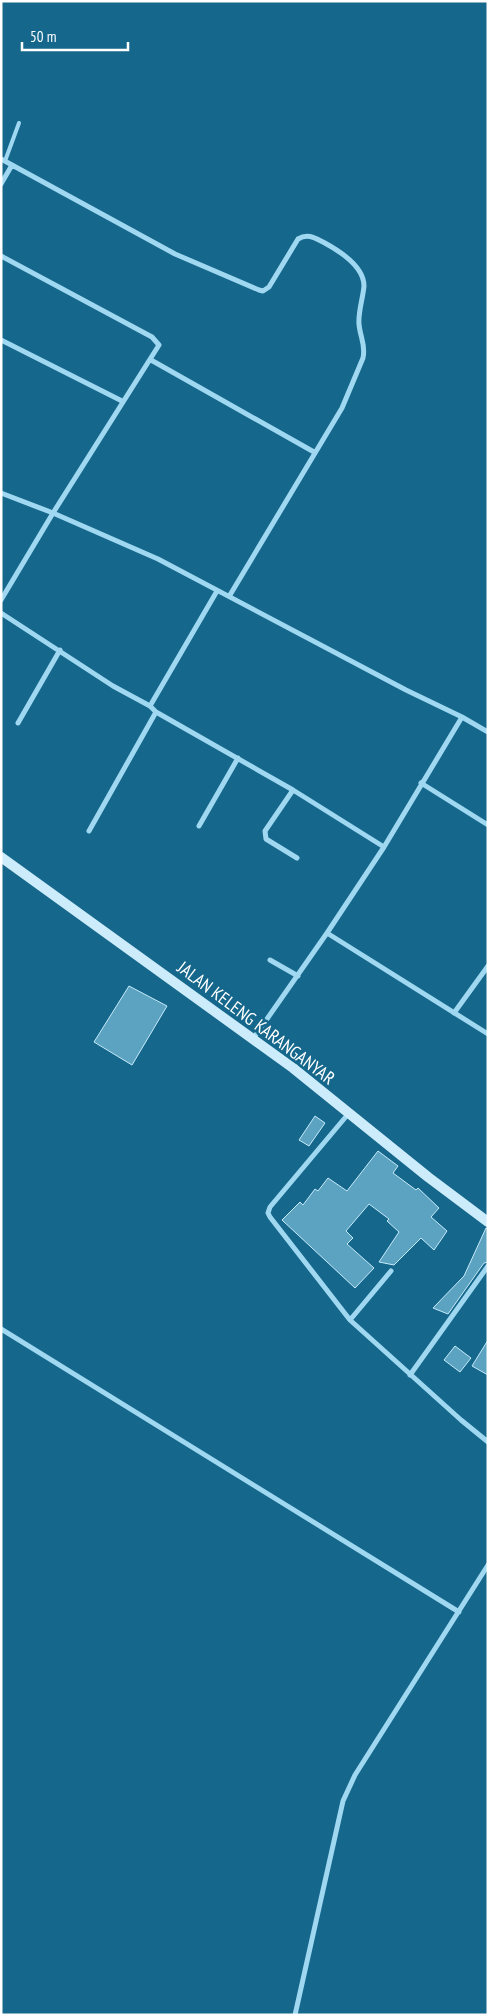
<svg xmlns="http://www.w3.org/2000/svg" width="489" height="2016" font-family="'PT Sans Narrow',sans-serif">
  <rect width="100%" height="100%" fill="#15678c"/>
  <path fill="#5ca2c1" stroke="#c5ebfb" d="M129 986 167 1006 132 1065 94 1042Z
    M315 1116 325 1123 309 1146 299 1140Z
    M378 1151 398 1166 393 1173 416 1190 418 1188 439 1208 431 1217 447 1231 434 1250 421 1238 394 1265 379 1262 399 1232 387 1221 389 1219 369 1204 346 1231 353 1238 347 1244 374 1268 355 1288 282 1220 300 1202 303 1205 315 1189 318 1191 328 1178 347 1191Z
    M486 1228 488 1229V1262L484 1263 448 1314 433 1308 464 1276Z
    M488 1340V1375L472 1366Z
    M455 1346 471 1358 460 1372 444 1360Z"/>
  <g fill="none" stroke-linecap="round" stroke-linejoin="round">
    <path stroke="#9fd8f0" stroke-width="4" d="M5 161 19 123"/>
    <path stroke="#9fd8f0" stroke-width="5" d="M1 159 12 165 1 184
      M12 165 175 254 259 290 263 291 269 287 298 239C308 233 315 238 323 242 338 250 364 266 364 286 363 298 358 312 359 324 360 337 366 345 363 358L342 408 230 595
      M1 256 152 337 159 345 53 513 1 600
      M1 340 122 401
      M151 360 314 452
      M1 493 53 513 158 559 406 690 462 717 488 732
      M1 613 113 686 150 706 156 712 293 790 384 847
      M150 706 217 591
      M18 723 60 650
      M421 783 488 825
      M293 790 265 831 266 839 297 858
      M199 826 238 758
      M89 831 156 712
      M327 933 384 847 462 717
      M270 960 298 976
      M454 1013 488 966
      M253 1039 327 933 488 1034
      M349 1113 270 1207 268 1213 270 1217 350 1320 461 1420 488 1442
      M350 1320 391 1271
      M1 1329 459 1612
      M410 1375 488 1266
      M295 2015 343 1801 355 1775 488 1565"/>
    <path stroke="#ccecfb" stroke-width="10" d="M1 857 293 1068 428 1177 488 1222"/>
  </g>
  <g text-anchor="middle" stroke-width="5" stroke-linejoin="round" paint-order="stroke">
    <g font-size="18" fill="#fff" stroke="#15678c">
      <text transform="translate(256 1023) rotate(37)" y="6">JALAN KELENG KARANGANYAR</text>
    </g>
  </g>
  <rect width="489" height="2016" fill="none" stroke="#ffffff" stroke-width="5"/>
  <path d="M22 42v8h106v-8" fill="none" stroke="#ffffff" stroke-width="2.5"/>
  <text x="30" y="42" font-size="15" fill="#ffffff" stroke="#15678c" stroke-width="4" paint-order="stroke">50 m</text>
</svg>
